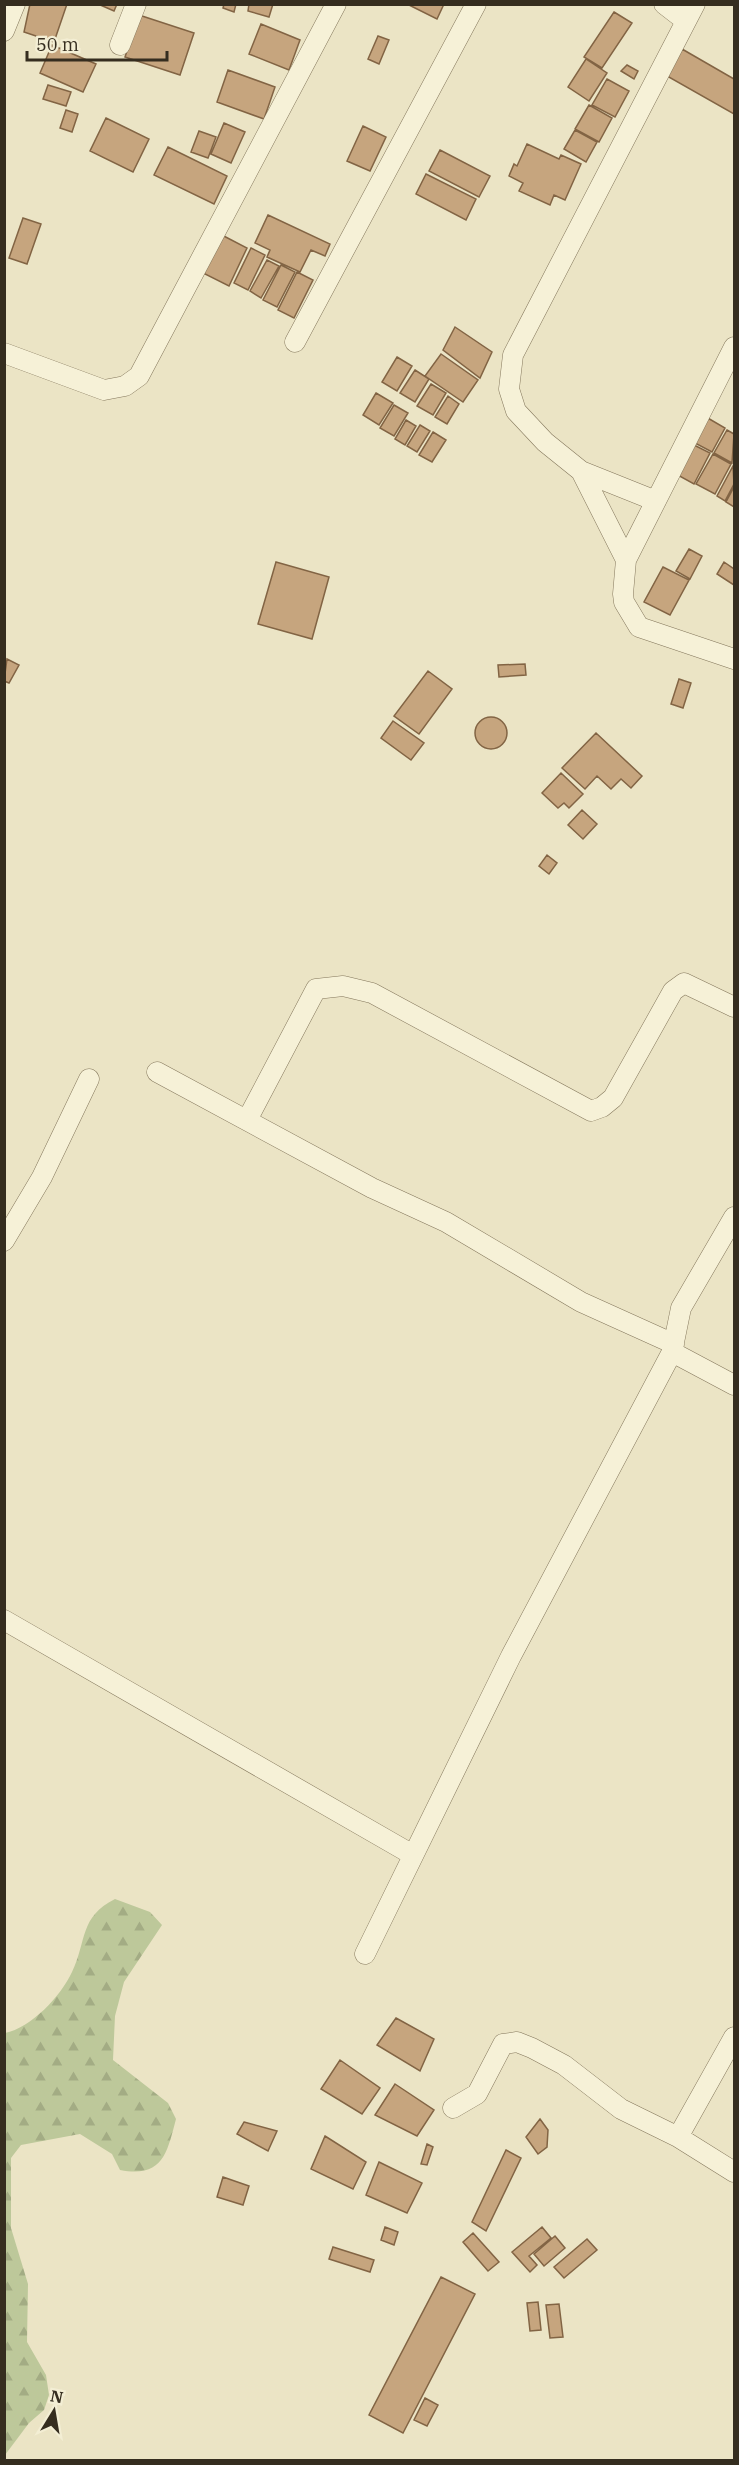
<svg xmlns="http://www.w3.org/2000/svg" width="739" height="2465" font-family="'IBM Plex Serif',serif">
  <defs>
    <pattern id="forest-firs" width="22" height="20" patternUnits="userSpaceOnUse" patternTransform="scale(1.5)"><rect width="22" height="20" fill="#bdc89a"/><path d="M5 1l3.5 6h-7zM16 11l3.5 6h-7z" fill="#a3ac84"/></pattern>
  </defs>
  <rect width="100%" height="100%" fill="#ebe4c5"/>
  <path fill="url(#forest-firs)" d="M115 1899 150 1912 162 1925 124 1982 115 2016 113 2060 168 2103 176 2119C167 2153 163 2178 120 2170L112 2154 80 2134 21 2145 11 2158V2228L28 2284 27 2342 46 2375 49 2395 44 2410 29 2423 5 2455V2033C31 2028 61 1996 72 1972 87 1941 79 1917 115 1899Z"/>
  <path fill="#c6a57e" stroke="#826444" stroke-width="1.5" d="M30 4H67L54 42 24 32Z
    M98 4H117L114 11Z
    M224 4H236L234 12 223 8Z
    M249 4H273L269 17 248 11Z
    M407 4H444L437 19Z
    M614 12 632 23 602 68 584 57Z
    M139 15 194 33 180 75 125 57Z
    M261 24 300 40 289 70 249 54Z
    M378 36 389 40 379 64 368 59Z
    M52 45 96 64 83 92 40 73Z
    M682 49 734 79V114L667 76Z
    M586 59 607 73 589 101 568 87Z
    M627 65 638 71 634 79 621 71Z
    M228 70 275 87 264 119 217 102Z
    M607 79 629 91 615 117 592 105Z
    M48 85 71 92 66 106 43 99Z
    M589 105 612 118 599 142 575 129Z
    M66 110 78 114 72 132 60 128Z
    M106 118 149 139 133 172 90 151Z
    M224 123 245 132 231 163 211 154Z
    M363 126 386 137 370 171 347 161Z
    M575 130 597 142 586 162 564 149Z
    M199 131 216 137 208 158 191 152Z
    M527 144 559 159 561 155 581 164 565 200 554 195 550 205 519 191 523 183 509 176 514 164 517 166Z
    M168 147 227 176 214 204 154 175Z
    M440 150 490 176 479 197 429 171Z
    M426 174 476 199 466 220 416 194Z
    M268 215 330 244 325 256 311 250 300 272 267 257 270 250 255 243Z
    M23 218 41 224 27 264 9 258Z
    M218 233 247 248 229 286 199 271Z
    M251 248 265 255 248 290 234 283Z
    M267 260 279 266 261 298 250 291Z
    M281 265 295 272 277 307 263 300Z
    M297 272 313 280 294 318 278 310Z
    M455 327 492 352 480 378 443 350Z
    M441 354 478 380 463 402 425 376Z
    M397 357 412 366 397 391 382 382Z
    M415 370 429 379 415 402 400 393Z
    M431 384 446 393 433 415 417 406Z
    M376 393 393 403 379 425 363 415Z
    M448 396 459 404 447 424 435 417Z
    M394 405 408 413 394 436 380 428Z
    M706 417 725 428 712 452 693 442Z
    M406 420 416 426 405 445 395 439Z
    M420 425 430 431 417 452 407 446Z
    M727 430 734 434 732 463 714 453Z
    M433 432 446 440 432 462 419 455Z
    M690 443 710 453 694 484 674 473Z
    M713 454 731 464 715 494 696 484Z
    M733 466 734 484 725 501 717 496Z
    M734 487V507L726 502Z
    M689 549 702 556 690 579 676 571Z
    M276 562 329 577 312 639 258 624Z
    M724 562 734 569V585L717 574Z
    M663 567 689 580 670 615 644 602Z
    M7 659 19 665 9 683 4 681Z
    M525 664 526 675 499 677 498 665Z
    M428 671 452 689 419 734 394 716Z
    M679 679 691 683 683 708 671 704Z
    M475 733a16 16 0 1 1 32 0a16 16 0 1 1-32 0Z
    M393 721 424 743 411 760 381 738Z
    M596 733 642 776 631 788 621 779 611 789 597 776 585 789 562 768Z
    M561 773 583 794 569 808 564 803 558 808 542 793Z
    M582 810 597 824 583 839 568 825Z
    M547 855 557 863 549 874 539 866Z
    M396 2018 434 2039 420 2071 377 2045Z
    M340 2060 380 2088 362 2114 321 2089Z
    M395 2084 434 2110 417 2136 375 2115Z
    M540 2119 548 2130 547 2147 538 2154 526 2137Z
    M244 2122 277 2131 268 2151 237 2134Z
    M325 2136 366 2162 353 2189 311 2169Z
    M427 2144 433 2147 427 2165 421 2164Z
    M506 2150 521 2158 486 2231 472 2222Z
    M379 2162 422 2183 407 2213 366 2195Z
    M223 2177 249 2186 243 2205 217 2197Z
    M385 2227 398 2232 394 2245 381 2240Z
    M542 2227 551 2238 529 2256 537 2265 530 2272 512 2252Z
    M473 2233 499 2262 488 2271 463 2242Z
    M555 2236 565 2248 544 2266 534 2254Z
    M587 2239 597 2250 564 2278 554 2267Z
    M333 2247 374 2260 370 2272 329 2259Z
    M441 2277 475 2294 403 2433 369 2415Z
    M538 2302 541 2330 530 2331 527 2303Z
    M559 2304 563 2337 550 2338 546 2305Z
    M425 2398 438 2405 427 2426 414 2420Z"/>
  <g fill="none" stroke-linecap="round" stroke-linejoin="round">
    <g stroke="#84775c" stroke-width="21">
      <path id="minor" d="M664 4 686 21
        M4 31 15 4
        M120 45 136 4
        M295 342 476 4
        M734 347 626 560 623 594 624 602 639 627 734 659
        M4 353 104 390 125 386 139 376 336 4
        M581 471 626 560
        M656 501 581 471 545 442 516 411 509 389 513 355 695 4
        M157 1072 372 1188 446 1222 581 1302 674 1344
        M247 1120 316 989 343 986 372 993 591 1111 602 1107 613 1098 673 991 684 983 734 1007
        M4 1241 42 1177 89 1079
        M672 1352 734 1385
        M4 1620 413 1855
        M365 1954 511 1656 672 1352 681 1308 734 1217
        M453 2108 477 2094 503 2044 517 2042 532 2048 564 2065 621 2109 678 2137 734 2172
        M678 2137 734 2037"/>
    </g>
    <use href="#minor" stroke="#f6f1d7" stroke-width="20"/>
  </g>
  <rect width="739" height="2465" fill="none" stroke="#352d1f" stroke-width="12"/>
  <g transform="translate(54 2411) rotate(11)" stroke="#f3eed4" stroke-width="4.5" paint-order="stroke">
  <path d="M0-4.5L10 22L0 15L-10 22Z" fill="#352d1f"/>
  <text y="-9" font-size="16" font-weight="bold" text-anchor="middle" fill="#352d1f">N</text>
  </g>
  <path d="M27 51v9h140v-9" fill="none" stroke="#352d1f" stroke-width="3"/>
  <text x="36" y="51" font-size="18" fill="#352d1f" stroke="#f3eed4" stroke-width="4.5" paint-order="stroke">50 m</text>
</svg>
